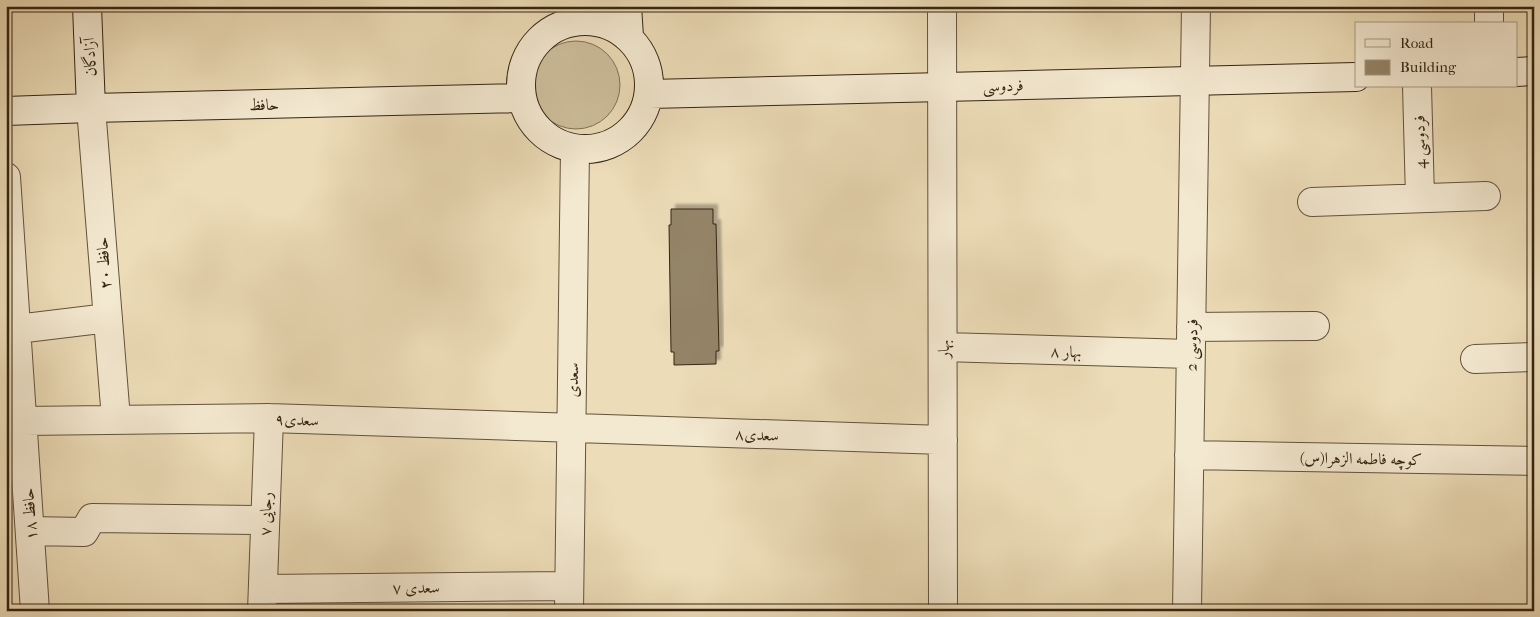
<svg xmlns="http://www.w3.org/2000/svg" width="1540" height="617" font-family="'IM FELL French Canon',Amiri,serif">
  <defs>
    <filter id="shadow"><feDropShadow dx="4.5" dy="-4.5" stdDeviation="1" flood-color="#0004"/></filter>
  </defs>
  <rect width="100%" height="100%" fill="#ecdcb7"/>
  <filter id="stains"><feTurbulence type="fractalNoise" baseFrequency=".004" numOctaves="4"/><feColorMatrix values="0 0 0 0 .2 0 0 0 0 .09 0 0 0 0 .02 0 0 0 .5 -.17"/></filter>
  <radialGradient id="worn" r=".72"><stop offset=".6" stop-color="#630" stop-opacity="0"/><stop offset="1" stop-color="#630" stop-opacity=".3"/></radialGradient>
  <path fill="#cdbd9b" stroke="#807057" d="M532 85a44 44 0 1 1 88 0a44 44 0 1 1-88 0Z"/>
  <path fill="#948468" stroke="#342413" filter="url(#shadow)" d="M671 209H713V224H716L719 351H716V364L674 365V352H671L669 225H671Z"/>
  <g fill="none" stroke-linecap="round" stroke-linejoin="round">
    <g stroke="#62523c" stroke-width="30">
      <path id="street" d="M942 6 943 611
        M1489 6V24
        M1417 86 1420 198
        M91 108 116 419
        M6 177 35 611
        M1312 202 1486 196
        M1191 327 1315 326
        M17 329 108 318
        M943 347 1190 354
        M1475 359 1534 357
        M23 421 269 418 943 440
        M1189 455 1534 461
        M30 531 84 532 92 518 265 520
        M263 589 569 586
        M262 611 269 418
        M569 611 575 149
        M1187 611 1196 6"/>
    </g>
    <g stroke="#342413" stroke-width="30">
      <path id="secondary" d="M87 6 91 108
        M627 6 629 37
        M521 85a64 64 0 1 1 128 0a64 64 0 1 1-128 0Z
        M1516 72 1534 71
        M650 94 1356 77
        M6 111 91 108 522 98"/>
    </g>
    <use href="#street" stroke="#f3e8d0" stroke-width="28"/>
    <use href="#secondary" stroke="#f3e8d0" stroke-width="28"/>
  </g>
  <g text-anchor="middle" stroke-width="4" stroke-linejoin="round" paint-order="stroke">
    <g font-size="16" fill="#342413" stroke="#f3e8d0">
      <text transform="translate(89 57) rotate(-93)" y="6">آزادگان</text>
      <text transform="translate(1003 85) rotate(-2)" y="6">فردوسی</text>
      <text transform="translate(264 104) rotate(-1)" y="6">حافظ</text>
      <text transform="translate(1419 142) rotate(-91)" y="6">فردوسی 4</text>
      <text transform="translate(103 263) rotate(-94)" y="6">حافظ ۲۰</text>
      <text transform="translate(1191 345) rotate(-89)" y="6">فردوسی 2</text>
      <text transform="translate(943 349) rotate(-90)" y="6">بهار</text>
      <text transform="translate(1066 351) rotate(2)" y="6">بهار ۸</text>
      <text transform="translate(572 380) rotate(-89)" y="6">سعدی</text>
      <text transform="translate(297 419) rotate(2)" y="6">سعدی۹</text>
      <text transform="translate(757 434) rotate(2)" y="6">سعدی۸</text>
      <text transform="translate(1361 458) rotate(1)" y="6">کوچه فاطمه الزهرا(س)</text>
      <text transform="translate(29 514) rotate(-94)" y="6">حافظ ۱۸</text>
      <text transform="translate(265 514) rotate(-88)" y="6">رجایی ۷</text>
      <text transform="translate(416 587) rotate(-1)" y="6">سعدی ۷</text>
    </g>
  </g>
  <rect width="1540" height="617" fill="none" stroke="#ecdcb7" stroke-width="25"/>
  <rect x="8" y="8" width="1525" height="602" fill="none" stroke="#342413" stroke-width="2.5"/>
  <rect x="12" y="12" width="1515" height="592" fill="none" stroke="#342413"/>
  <rect x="1355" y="22" width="162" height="65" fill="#f3e8d0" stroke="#a79a84"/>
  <rect x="1365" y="39" width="25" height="8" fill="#f3e8d0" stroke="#a79a84"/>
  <text x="1400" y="48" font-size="15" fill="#342413">Road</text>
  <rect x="1365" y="60" width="25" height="15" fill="#948468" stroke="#a79a84"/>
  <text x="1400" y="72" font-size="15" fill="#342413">Building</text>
  <rect width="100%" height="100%" filter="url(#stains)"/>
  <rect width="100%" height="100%" fill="url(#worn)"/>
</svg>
